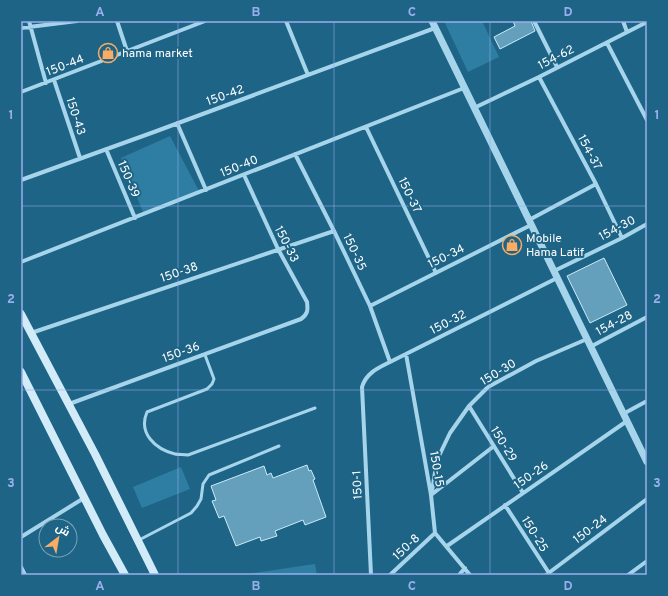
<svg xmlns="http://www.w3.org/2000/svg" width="668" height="596" font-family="Overpass,Cairo,sans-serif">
  <rect width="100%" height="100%" fill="#1e6486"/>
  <path fill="#2e7ea3" d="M444 21H482L499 57 468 72Z
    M170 136 199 191 143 212 121 158Z
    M181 467 190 489 142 508 133 487Z
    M315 564 317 575H241Z"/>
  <path fill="#64a0bc" stroke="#cbeaf8" d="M513 21H531L535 31 500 49 494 37 515 26Z
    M604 258 627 305 590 323 567 276Z
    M307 465 309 471 311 470 315 479 313 480 326 517 305 525 303 520 275 531 277 536 261 541 260 537 236 546 224 516 219 518 212 501 216 500 211 486 264 466 267 475 271 473 273 478Z"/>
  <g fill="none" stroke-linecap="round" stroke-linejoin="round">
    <path stroke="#a6d5eb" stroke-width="3" d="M205 355 214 379 212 384 207 389 147 412C138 433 155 449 175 454 179 455 184 454 188 455L315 408
      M139 540 191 513 197 506 201 499 203 484 209 475 279 446"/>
    <path stroke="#a6d5eb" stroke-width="4" d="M29 21 46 83
      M117 21 127 51
      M286 21 308 75
      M534 21 557 67
      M623 21 627 32
      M21 28 77 21
      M607 43 647 120
      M539 77 596 184 622 238
      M54 80 80 158
      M21 92 205 21
      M474 108 539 77 647 22
      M177 123 206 190
      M366 127 436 273
      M106 149 135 218
      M295 154 334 231 370 306 390 362
      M21 180 154 132 435 28
      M529 220 596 184
      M21 262 464 88
      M554 271 622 238 647 224
      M370 306 531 225
      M31 333 334 231
      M590 347 647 317
      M406 354 431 495 435 533 470 575
      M69 404 301 319C308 314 308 310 307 302L278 249 244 175
      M469 406 523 493
      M623 414 647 401
      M432 491 437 460 450 433 469 406 488 387 536 361 587 339
      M431 495 494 446
      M505 505 549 573
      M21 537 84 498
      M447 546 627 421
      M21 567 25 575
      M371 575 362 387C366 373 378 368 390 362L557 278
      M390 575 435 533
      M459 575 465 568
      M546 575 647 499
      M628 575 647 561"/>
    <path stroke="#a6d5eb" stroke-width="7" d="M432 21 647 462"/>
    <path stroke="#d2ebf8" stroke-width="8" d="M21 314 95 454 155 575
      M21 372 103 535 125 575"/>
  </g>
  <path fill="none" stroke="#99afed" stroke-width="1" stroke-opacity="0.55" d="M178 21V575M334 21V575M490 21V575M21 206H647M21 390H647"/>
  <defs>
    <g id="shop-ring" transform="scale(1)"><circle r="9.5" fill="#1e6486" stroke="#faac65" stroke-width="1.5"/><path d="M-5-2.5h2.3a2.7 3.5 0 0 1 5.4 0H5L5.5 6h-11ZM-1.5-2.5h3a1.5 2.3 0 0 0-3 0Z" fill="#faac65"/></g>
  </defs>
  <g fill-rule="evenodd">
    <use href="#shop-ring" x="108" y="53"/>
    <use href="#shop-ring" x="512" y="245"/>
  </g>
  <g text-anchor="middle" stroke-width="4" stroke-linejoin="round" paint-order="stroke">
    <g font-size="12" fill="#fff" stroke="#1e6486" text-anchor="start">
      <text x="122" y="57">hama market</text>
      <text x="526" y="242">Mobile<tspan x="526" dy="14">Hama Latif</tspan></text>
    </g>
    <g font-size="12" fill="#fff" stroke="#1e6486">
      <text transform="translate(556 57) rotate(-27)" y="4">154-62</text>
      <text transform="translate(65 65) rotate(-21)" y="4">150-44</text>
      <text transform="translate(225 95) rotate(-20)" y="4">150-42</text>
      <text transform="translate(76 116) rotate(72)" y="4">150-43</text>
      <text transform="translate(590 152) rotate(62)" y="4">154-37</text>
      <text transform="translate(239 166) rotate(-22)" y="4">150-40</text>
      <text transform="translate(129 179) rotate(67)" y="4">150-39</text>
      <text transform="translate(410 195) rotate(64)" y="4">150-37</text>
      <text transform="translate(617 228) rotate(-28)" y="4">154-30</text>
      <text transform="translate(287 244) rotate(63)" y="4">150-33</text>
      <text transform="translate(355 252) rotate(65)" y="4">150-35</text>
      <text transform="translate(446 256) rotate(-26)" y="4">150-34</text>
      <text transform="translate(179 272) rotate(-19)" y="4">150-38</text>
      <text transform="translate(448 322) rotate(-27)" y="4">150-32</text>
      <text transform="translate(614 323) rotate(-28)" y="4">154-28</text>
      <text transform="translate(181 352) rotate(-20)" y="4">150-36</text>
      <text transform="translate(498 372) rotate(-31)" y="4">150-30</text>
      <text transform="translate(504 444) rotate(58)" y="4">150-29</text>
      <text transform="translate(437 469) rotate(80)" y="4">150-15</text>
      <text transform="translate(531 475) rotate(-35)" y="4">150-26</text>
      <text transform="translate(357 485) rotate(-93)" y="4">150-1</text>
      <text transform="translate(590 529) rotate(-37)" y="4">150-24</text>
      <text transform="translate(535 534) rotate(58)" y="4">150-25</text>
      <text transform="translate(406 547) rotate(-43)" y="4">150-8</text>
    </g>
  </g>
  <rect width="668" height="596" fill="none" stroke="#1e6486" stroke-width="44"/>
  <g transform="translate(58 538) rotate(31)"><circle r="19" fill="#1e6486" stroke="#78a2b6"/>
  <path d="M0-3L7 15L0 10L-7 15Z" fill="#faac65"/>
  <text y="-6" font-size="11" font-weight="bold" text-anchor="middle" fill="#ffffff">ش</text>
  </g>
  <rect x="22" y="22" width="624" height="552" fill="none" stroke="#99afed" stroke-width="1.5"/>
  <g font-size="13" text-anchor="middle" font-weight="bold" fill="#99afed">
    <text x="100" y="16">A</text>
    <text x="256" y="16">B</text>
    <text x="412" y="16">C</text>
    <text x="568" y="16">D</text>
    <text x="11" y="119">1</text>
    <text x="657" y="119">1</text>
    <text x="11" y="303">2</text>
    <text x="657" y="303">2</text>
    <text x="11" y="487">3</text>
    <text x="657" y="487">3</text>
    <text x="100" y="590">A</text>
    <text x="256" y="590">B</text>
    <text x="412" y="590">C</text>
    <text x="568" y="590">D</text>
  </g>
</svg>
